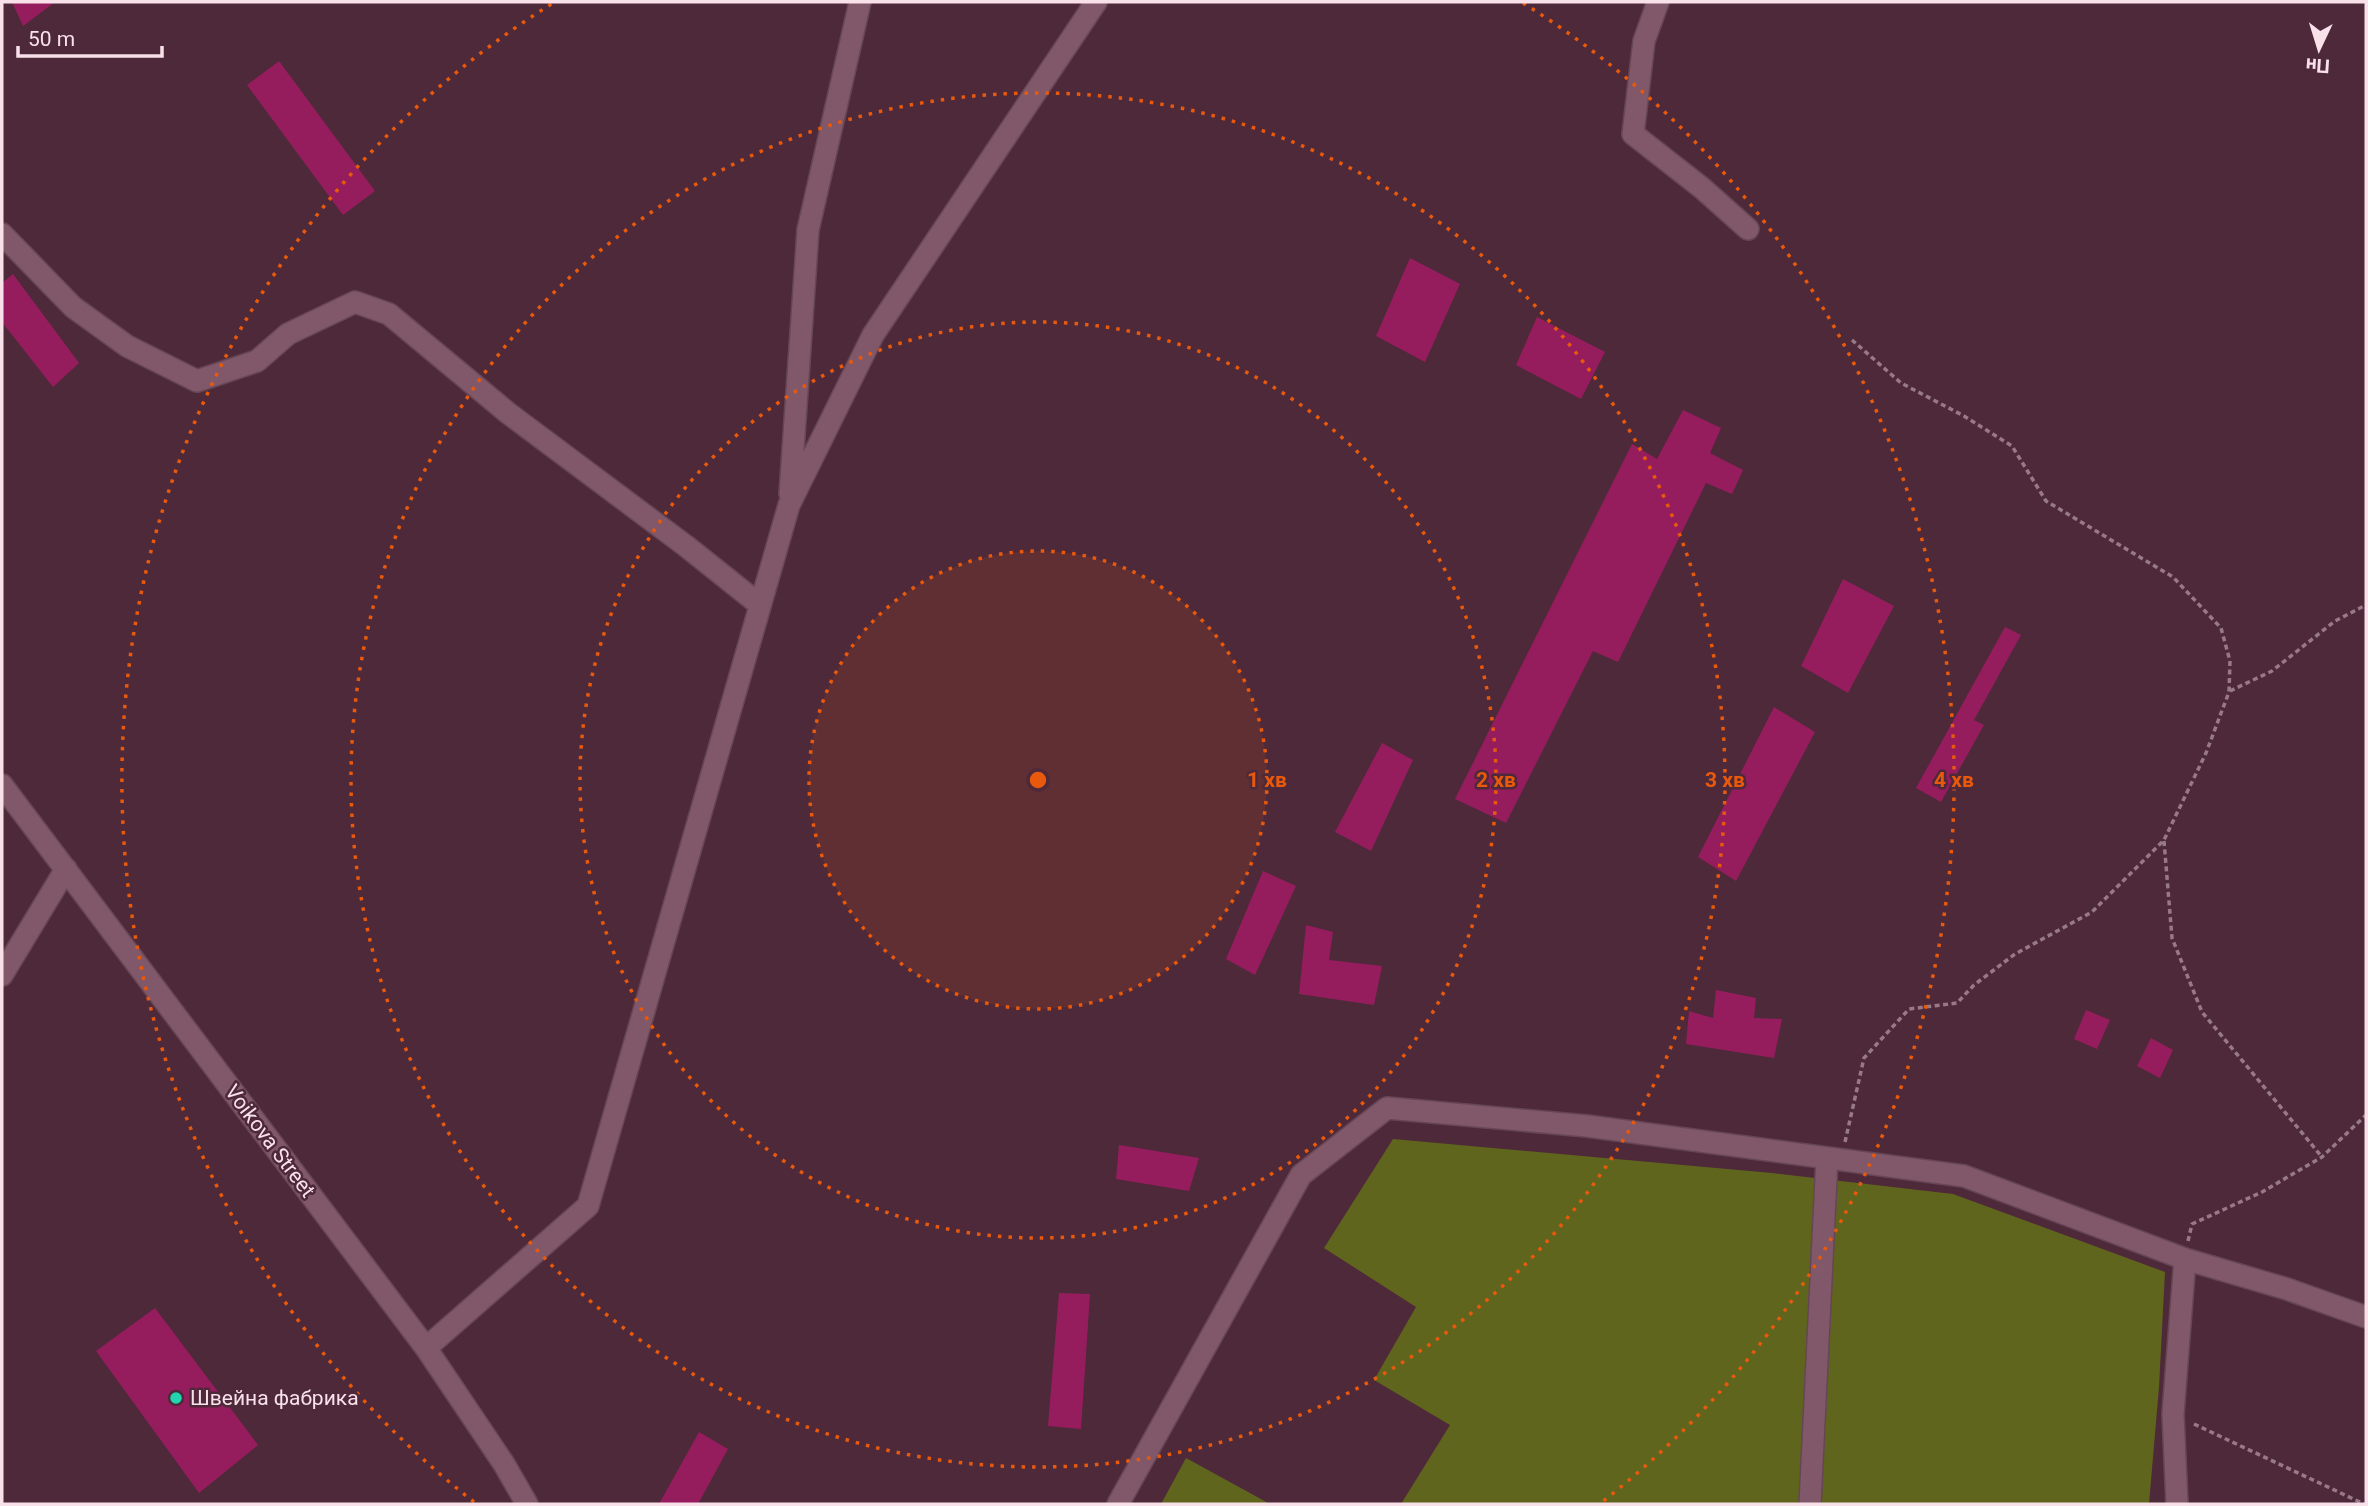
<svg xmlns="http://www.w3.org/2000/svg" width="2368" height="1506" font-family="Roboto,sans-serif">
  <rect width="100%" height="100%" fill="#4e2939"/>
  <path fill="#60651e" d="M1393 1139 1772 1173 1953 1194 2165 1272 2159 1387 2149 1504H1401L1450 1425 1374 1380 1416 1307 1324 1248Z
    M1186 1458 1270 1504H1161Z"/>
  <path fill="#951d5e" d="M12 2H55L23 26Z
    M279 61 375 191 343 215 247 85Z
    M1410 258 1460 284 1425 362 1376 336Z
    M13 274 79 363 53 387 2 322V283Z
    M1537 317 1605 352 1581 399 1516 365Z
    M1683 410 1721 428 1710 453 1743 470 1732 494 1706 483 1618 662 1593 651 1506 823 1455 799 1632 444 1657 459Z
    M1843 579 1894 606 1848 693 1801 666Z
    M2005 627 2021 635 1974 720 1984 725 1941 802 1916 788Z
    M1774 707 1815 732 1736 881 1698 857Z
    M1382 743 1413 760 1371 851 1335 832Z
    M1263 871 1296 886 1255 975 1226 959Z
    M1306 925 1333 932 1329 960 1382 966 1374 1005 1299 994Z
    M1716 990 1756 998 1754 1018 1782 1019 1774 1058 1686 1044 1689 1011 1713 1018Z
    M2086 1010 2110 1020 2097 1049 2074 1039Z
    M2151 1038 2173 1050 2160 1078 2137 1066Z
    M1119 1145 1199 1158 1189 1191 1116 1179Z
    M1059 1293 1090 1294 1081 1429 1048 1426Z
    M155 1308 258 1445 199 1493 96 1351Z
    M699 1432 728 1449 698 1504H659Z"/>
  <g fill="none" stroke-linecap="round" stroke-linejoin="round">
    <g stroke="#664655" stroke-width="24">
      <path id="minor" d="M1658 2 1644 41 1633 134 1702 188 1748 229
        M2 234 73 307 127 346 197 381 257 361 288 334 355 302 389 314 508 413 686 546 760 605
        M790 494 808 230 860 2
        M2 785 426 1348 504 1464 527 1504
        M2 975 66 869
        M426 1348 588 1206 789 505 873 335 1096 2
        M1118 1504 1301 1175 1387 1108 1587 1126 1964 1176 2185 1259 2287 1289 2366 1317
        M1810 1504 1827 1158
        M2177 1504 2173 1414 2185 1259"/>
    </g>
    <path stroke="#987986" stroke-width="3.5" stroke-dasharray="5 3.5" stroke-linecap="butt" d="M2230 691 2272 671 2335 621 2366 605
      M2164 841 2172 938 2202 1012 2322 1157
      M1845 1142 1864 1058 1909 1009 1957 1003 1974 985 2015 954 2092 912 2164 840 2206 753 2229 692 2230 661 2221 628 2173 577 2046 501 2012 446 1964 416 1901 383 1852 340
      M2188 1241 2192 1224 2262 1192 2322 1157 2366 1115
      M2194 1424 2364 1504"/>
    <use href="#minor" stroke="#815869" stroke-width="21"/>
  </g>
  <circle cx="1038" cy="780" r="229" fill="#e8590c" fill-opacity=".12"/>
  <g fill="none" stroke="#e8590c" stroke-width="3.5" stroke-dasharray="3.5 7">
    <circle cx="1038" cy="780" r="229"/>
    <circle cx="1038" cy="780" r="458"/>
    <circle cx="1038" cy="780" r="687"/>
    <path d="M474 1502A916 916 0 0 1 553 3M1523 3A916 916 0 0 1 1602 1502"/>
  </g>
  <circle fill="#23d5af" stroke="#4e2939" stroke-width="2.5" cx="176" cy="1398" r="7"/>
  <g text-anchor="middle" stroke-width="5" stroke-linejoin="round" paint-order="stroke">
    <g font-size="21" fill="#f9e1ea" stroke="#4e2939">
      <text transform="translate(270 1141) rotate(53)" y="7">Voikova Street</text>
    </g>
    <g font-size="21" fill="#f9e1ea" stroke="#4e2939" text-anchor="start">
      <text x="190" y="1405">Швейна фабрика</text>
    </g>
  </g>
  <circle cx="1038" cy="780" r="10" fill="#e8590c" stroke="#4e2939" stroke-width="3.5"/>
  <g font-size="21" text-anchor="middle" font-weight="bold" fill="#e8590c" stroke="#4e2939" stroke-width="5" stroke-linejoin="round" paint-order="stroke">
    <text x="1267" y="787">1 хв</text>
    <text x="1496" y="787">2 хв</text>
    <text x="1725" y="787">3 хв</text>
    <text x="1954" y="787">4 хв</text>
  </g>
  <rect width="2368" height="1506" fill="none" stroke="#f9e1ea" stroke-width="7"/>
  <g transform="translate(2319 49) rotate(184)" stroke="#4e2939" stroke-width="5" paint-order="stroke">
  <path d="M0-5L12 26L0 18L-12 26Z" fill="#f9e1ea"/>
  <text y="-10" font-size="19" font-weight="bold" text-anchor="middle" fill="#f9e1ea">Пн</text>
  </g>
  <path d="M18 46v10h144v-10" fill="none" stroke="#f9e1ea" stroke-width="3.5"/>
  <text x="28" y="46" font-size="21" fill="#f9e1ea" stroke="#4e2939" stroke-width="5" paint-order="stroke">50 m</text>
</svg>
